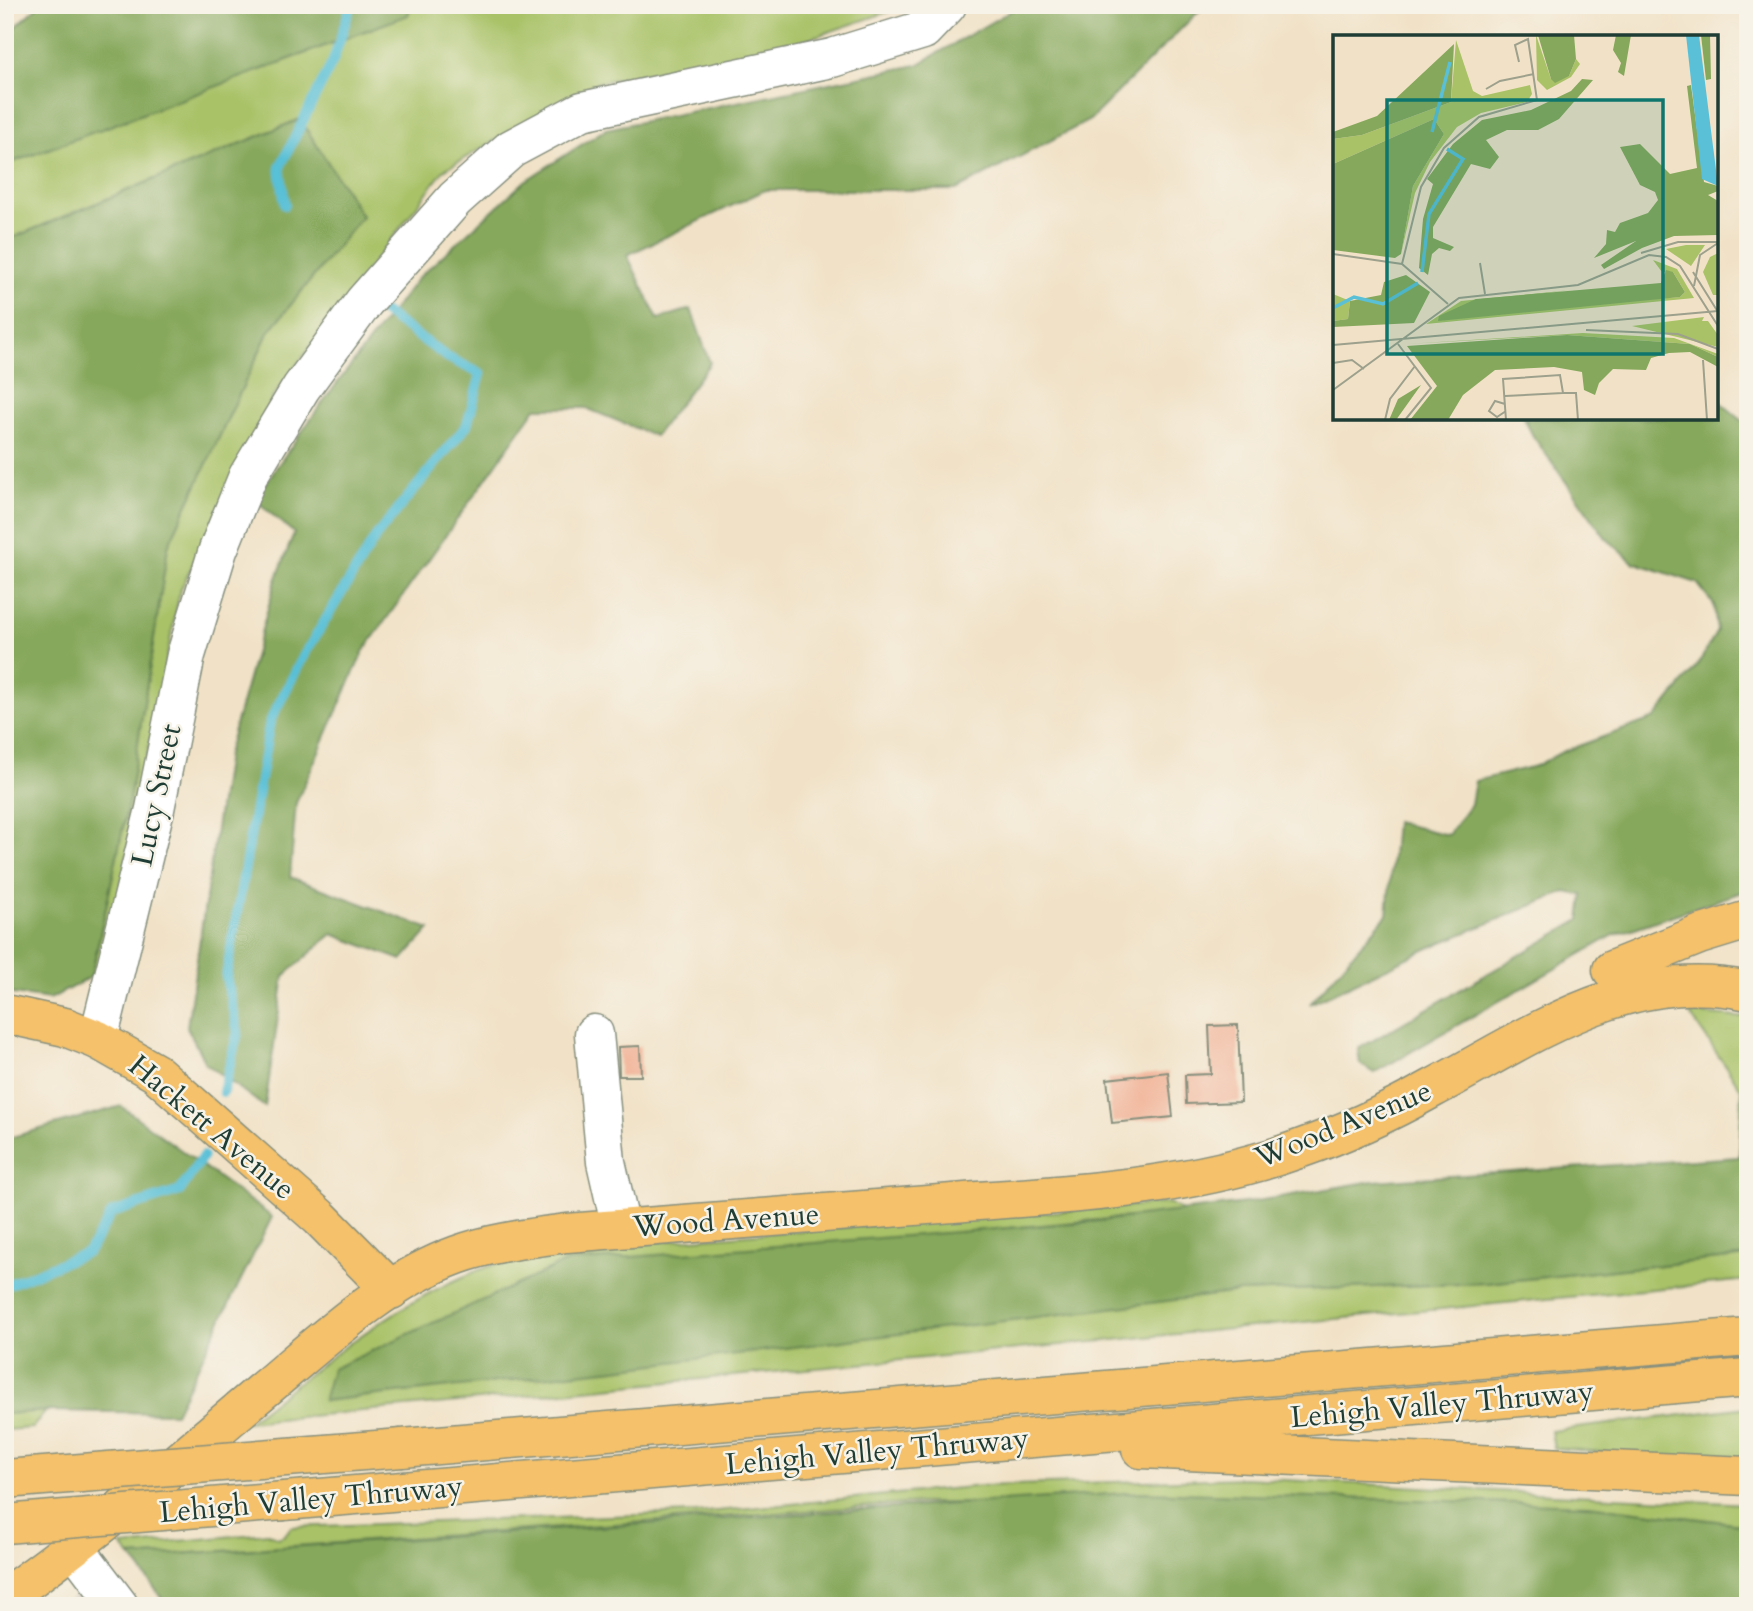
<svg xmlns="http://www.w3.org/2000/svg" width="1753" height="1611" font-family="Cardo,serif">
  <rect width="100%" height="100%" fill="#f7f3e8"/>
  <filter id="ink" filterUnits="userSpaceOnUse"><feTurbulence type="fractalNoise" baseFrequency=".0143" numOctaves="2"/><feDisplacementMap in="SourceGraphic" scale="14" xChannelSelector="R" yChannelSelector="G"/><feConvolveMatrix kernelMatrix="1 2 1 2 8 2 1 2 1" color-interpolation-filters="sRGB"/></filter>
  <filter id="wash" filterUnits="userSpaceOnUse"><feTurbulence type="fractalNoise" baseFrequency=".00686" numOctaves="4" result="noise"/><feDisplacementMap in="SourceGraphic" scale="28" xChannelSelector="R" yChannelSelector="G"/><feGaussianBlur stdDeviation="1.57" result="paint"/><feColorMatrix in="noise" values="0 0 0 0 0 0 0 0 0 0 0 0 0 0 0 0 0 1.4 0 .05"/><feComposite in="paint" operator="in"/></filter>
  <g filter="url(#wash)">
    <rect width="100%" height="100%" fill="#f1e2c7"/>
    <path fill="#ccc2b9" d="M86 1585 99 1606H62Z"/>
    <path fill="#a9c267" stroke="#64804e" stroke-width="2" d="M411 5H892L888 12 784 47 596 83 444 170 274 395 180 591 106 963 91 977 130 795 168 546 268 333 362 216 300 119 5 241V165L408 15Z
      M1689 1013 1748 1018V1087L1742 1090Z
      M1169 1203 1184 1212 909 1237 1240 1292 1487 1283 1748 1256V1280L247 1422C334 1355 418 1282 526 1255 553 1248 584 1248 612 1245Z
      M1748 1407V1464L1554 1448 1551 1431Z
      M46 1411 32 1428 5 1430V1414Z
      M1245 1478 1748 1504V1525L1588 1505 923 1503 131 1557 122 1546 268 1533 278 1538 285 1535 291 1527 696 1513 981 1486Z"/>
    <path fill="#86a85c" stroke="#527248" stroke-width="2" d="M39 5H411L408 15 5 165V37Z
      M1021 5H1205L1090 120 956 190H765L627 255 658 319 691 309 710 363 655 436 586 408H536L363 652 296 803 290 877 430 929 402 960 332 934 284 976 265 1107 205 1063 187 1027 227 754 275 583 294 533 254 499 325 399 418 278 525 181 606 129 917 65Z
      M300 119 362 216 268 333 168 546 130 795 91 977 50 999 5 993V241Z
      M1716 399 1748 425V890L1614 935 1374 1073 1360 1064 1358 1049 1580 920 1583 895 1565 892 1433 946 1310 1004 1387 915 1395 822 1448 835 1471 804 1475 781 1536 766 1562 752 1655 718 1698 665 1717 631 1714 605 1697 583 1633 562 1606 538 1533 436 1524 418H1716Z
      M1748 1087V1256L1487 1283 1240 1292 615 1369 323 1401 332 1369 566 1262 1099 1221 1245 1203 1373 1181 1739 1157 1742 1090Z
      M121 1106 272 1217 175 1413 46 1411 5 1414V1139Z
      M1141 1492 1588 1505 1748 1525V1606H168L131 1557Z"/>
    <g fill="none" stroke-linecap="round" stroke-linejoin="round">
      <path stroke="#59c0d7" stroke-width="10" d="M285 205 280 167 333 61 351 5
        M223 1092 238 1032 226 977 270 721 304 655 377 535 467 425 481 374 447 357 382 311
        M5 1286 88 1252 112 1213 180 1191 203 1156"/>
    </g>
    <g id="blocks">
      <path fill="#f1b194" d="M1238 1025 1241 1102 1186 1104 1185 1075 1211 1074 1209 1026Z
        M640 1046 641 1076H619L618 1047Z
        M1168 1072 1173 1117 1112 1123 1107 1079Z"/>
    </g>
  </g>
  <g filter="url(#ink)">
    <use href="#blocks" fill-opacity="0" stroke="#88907e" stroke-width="2"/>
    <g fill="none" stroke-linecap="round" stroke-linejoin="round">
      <g stroke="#88907e" stroke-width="41">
        <path id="minor" d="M594 1034 606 1162 621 1228
          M98 1040 155 809 186 655 218 550 248 476 301 388 364 302 455 199 511 149 582 111 832 58 923 30 947 5
          M75 1548 119 1606"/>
      </g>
      <g stroke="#88907e" stroke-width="41">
        <path id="major" d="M5 1014 65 1027 98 1040 156 1073 320 1218 391 1290
          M5 1597C95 1534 178 1462 262 1391 321 1342 383 1282 457 1255 492 1242 531 1238 567 1233 695 1222 824 1213 953 1203 1070 1194 1188 1189 1299 1149 1345 1133 1390 1112 1433 1088 1533 1035 1629 965 1748 991"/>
      </g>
      <g stroke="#88907e" stroke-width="41">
        <path id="highway" d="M1612 970 1699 935 1748 920
          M402 1448 1748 1337
          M1141 1449 1748 1476
          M284 1501 1748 1378"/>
      </g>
      <use href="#minor" stroke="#fff" stroke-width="38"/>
      <use href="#major" stroke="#f5c16b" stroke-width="38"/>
      <use href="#highway" stroke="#f5c16b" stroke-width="38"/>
      <g stroke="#88907e" stroke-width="41" stroke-linecap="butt">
        <path id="highway-bridge" d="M5 1479 402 1448
          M5 1524 284 1501"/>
      </g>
      <use href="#highway-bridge" stroke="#f5c16b" stroke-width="38"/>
    </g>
  </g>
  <g text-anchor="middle" stroke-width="5" stroke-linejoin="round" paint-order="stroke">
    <g font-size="30" fill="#1f3d34" stroke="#f7f3e8">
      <text transform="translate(156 795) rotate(-78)" y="10">Lucy Street</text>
      <text transform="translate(1343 1124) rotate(-22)" y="10">Wood Avenue</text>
      <text transform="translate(212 1127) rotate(40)" y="10">Hackett Avenue</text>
      <text transform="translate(726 1220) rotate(-4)" y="10">Wood Avenue</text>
      <text transform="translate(1442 1404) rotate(-5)" y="10">Lehigh Valley Thruway</text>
      <text transform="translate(877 1451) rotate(-5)" y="10">Lehigh Valley Thruway</text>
      <text transform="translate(311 1499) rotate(-5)" y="10">Lehigh Valley Thruway</text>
    </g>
  </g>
  <g transform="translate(1333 35)">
    <rect width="385" height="385" fill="#f1e2c7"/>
    <path d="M203 0 218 44 236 41 243 24 247 29 238 42 214 55 204 45ZM123 5 140 56 149 61 197 50 199 59 194 67 148 78 124 92 97 127 82 158 68 219 80 151 111 99 101 84 0 129V104L29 100 118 67ZM353 210H372L358 231 333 214ZM385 218V260H380L370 237 377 222ZM320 225 344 234 361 263 93 289 128 266 238 255 197 260 249 269 347 262 352 257 340 237H329ZM0 259 17 266 15 284 0 286ZM371 282 369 286H375L385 300V312L299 291ZM250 298 341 303 385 319V322L357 309 234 300 73 309Z" fill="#a9c267"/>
    <path d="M205 0H241L243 24 236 41 222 48 218 44ZM283 0H298L291 41 285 37 288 28 280 15ZM368 0H377L378 44 373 45ZM121 9 118 67 29 100 0 104V97L44 81ZM249 44 260 45 226 84 205 95H174L153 105 166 122 157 134 138 129 100 192V203L121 212 117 216 106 213 99 219 95 240 86 233 90 184 100 149 94 144 120 109 149 85 198 75 238 56ZM358 50 371 147 385 151V156L375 160 385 166V200L341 201 309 213 271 234 268 230 303 206 261 223 273 209 274 195 282 197 287 188 315 178 325 165 322 157 307 150 287 112 307 109 337 139 364 133 354 51ZM101 84 111 99 80 151 68 219 62 223 0 215V129ZM333 235 340 237 352 257 347 262 105 286 106 281 143 264 328 248ZM73 240 97 257 81 288 0 292V286L15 284 17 266 48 260 51 247ZM234 300 357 309 385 322V332L357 317 336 318 318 323 313 335 280 334 266 348 262 360 251 355 249 337 221 332 162 335 130 360 115 385H77L104 351 74 311ZM88 350 63 385H56L65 364Z" fill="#86a85c"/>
    <path d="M353 0H366L385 151 369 144Z" fill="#59c0d7"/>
    <path fill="none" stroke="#59c0d7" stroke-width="3.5" d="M99 97 117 27M89 237 96 179 130 124 114 114M0 273 21 262 50 269 85 248"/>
    <path fill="none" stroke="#9da08c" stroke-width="2" d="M385 0V44M153 54 167 46 201 39M308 218 345 207H385M0 219 69 229 115 269M147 228 152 259M69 229 88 152 111 113 146 82 204 65 195 4 182 10 186 27M360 237 385 277M361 251 367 220 385 208M253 295 345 299 385 314M65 309 98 353 72 385M0 310 385 276M370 325 374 385M0 328 19 325 31 334M0 355 126 263 245 250 316 220 333 222 347 231 385 291M172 361 230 358M172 369 162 366 156 376 164 382 173 376M52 385 57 364 82 331M173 385 170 344 227 340 230 358H243L245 385"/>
    <path fill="#0f766e" fill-opacity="0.15" stroke="#0f766e" stroke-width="3.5" d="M54 65H330V319H54Z"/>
    <rect width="385" height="385" fill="none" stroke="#1f3d34" stroke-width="3.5"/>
  </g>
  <rect width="1753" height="1611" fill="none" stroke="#f7f3e8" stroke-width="28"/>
</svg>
